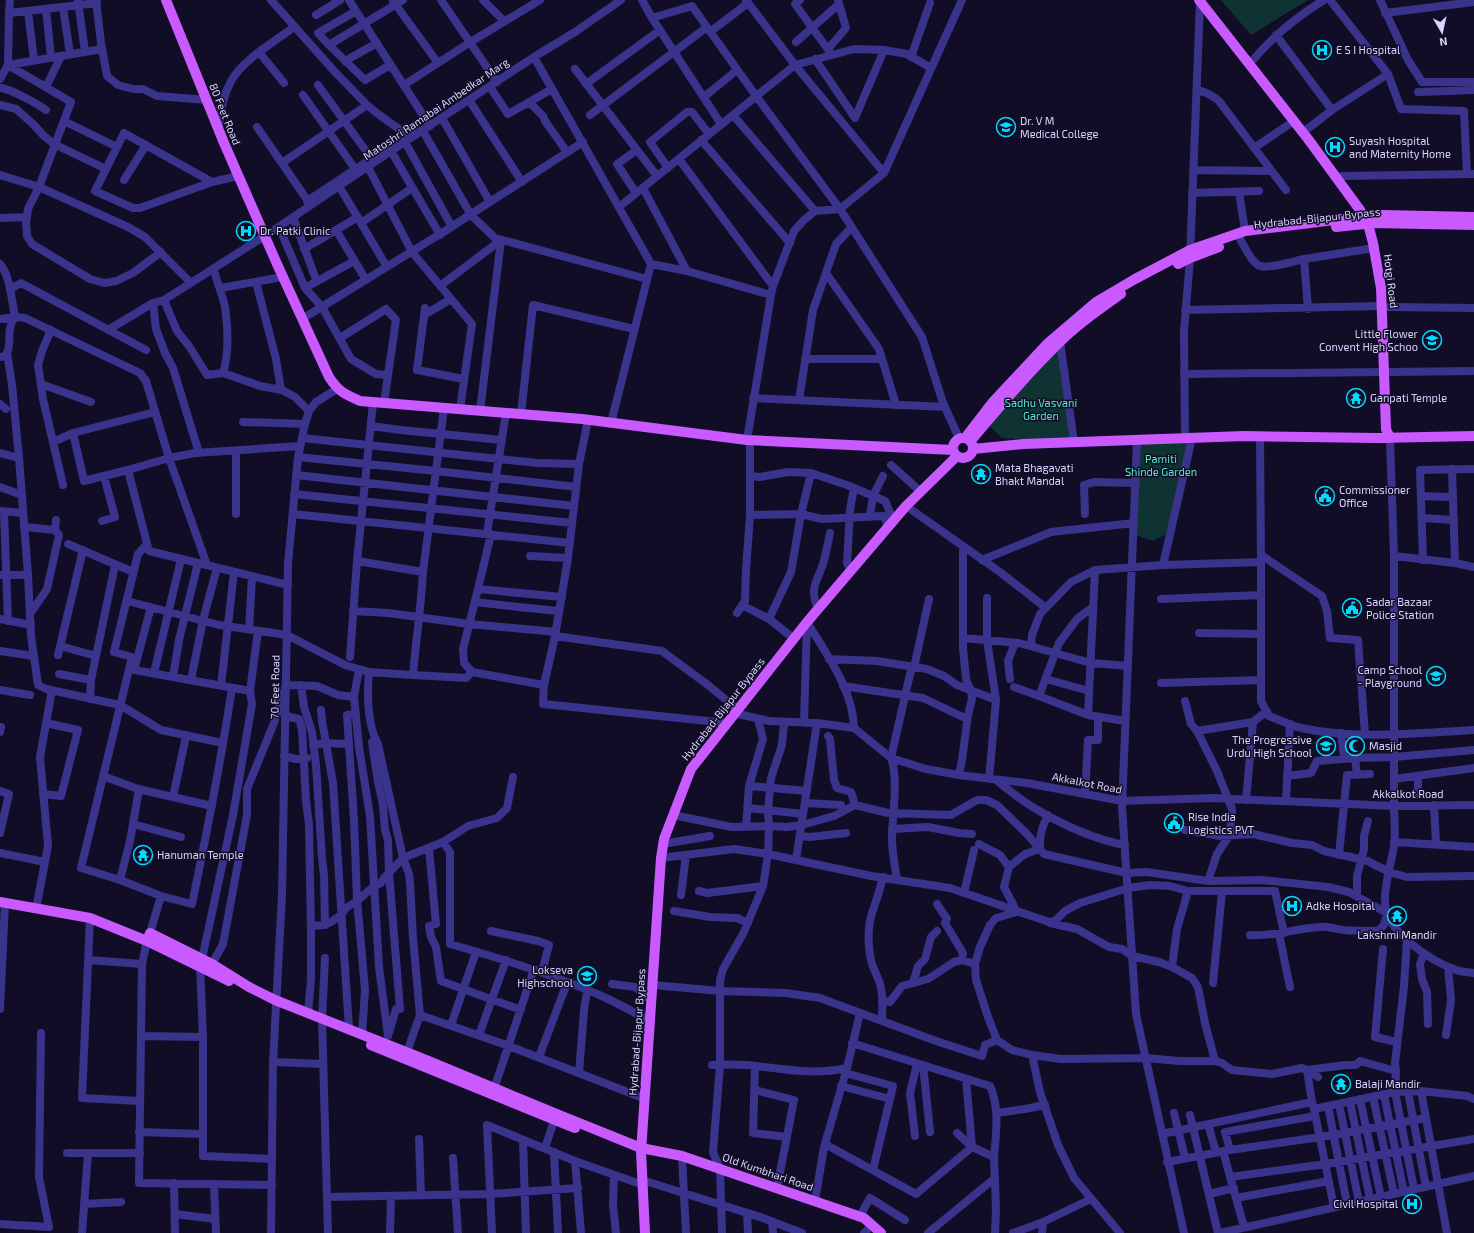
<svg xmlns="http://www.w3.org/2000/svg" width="1474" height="1233" font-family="'Exo 2',sans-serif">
  <rect width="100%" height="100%" fill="#120d27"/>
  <path fill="#0f3232" d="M1221 0H1308L1251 35Z
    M1057 345 1072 399 1074 442 1002 438 989 426Z
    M1192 438 1171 532 1153 541 1133 534 1137 440Z"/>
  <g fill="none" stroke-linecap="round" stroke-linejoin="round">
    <path stroke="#3a338b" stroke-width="8" d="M96 0 101 43 107 76 118 85 133 89H143L157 96 207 100
      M271 0 335 72 367 105 378 114 409 136
      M349 0 430 126
      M441 0 497 82
      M483 0 504 21
      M642 0 652 18 692 6 756 96 840 209
      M746 0 795 65 884 173
      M800 0 795 4 832 55
      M1330 0 1388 74 1401 109 1464 111 1467 174
      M1380 0 1408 60 1422 82H1474
      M78 1 85 52
      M393 1 438 63
      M97 3 9 13 8 65 102 49
      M63 7 70 54
      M46 9 51 57
      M28 11 34 60
      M356 11 318 33 329 45 365 80 390 65
      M9 13 10 0
      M1385 13 1474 2
      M316 15 340 0
      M652 18 721 124
      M710 32 748 3
      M1276 35 1332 110
      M796 42 839 4
      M329 45 403 0
      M828 49 846 28 838 0
      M259 52 284 83
      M534 57 651 264 611 423
      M911 57 930 3
      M815 59 855 118 884 50
      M1253 60C1274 35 1296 17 1324 0
      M345 61 377 43
      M575 69 637 150
      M0 79 8 65 71 102 39 187 28 209 26 223 27 236 32 244 90 279 104 283 116 281 133 273 161 252
      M586 84 660 30
      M318 85 374 162
      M404 85 469 43 540 0
      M46 87 61 56
      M490 87 508 114 552 89
      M2 88C14 91 36 103 46 110
      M1197 90C1206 92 1212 95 1219 101L1286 190
      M1418 92 1474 90
      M303 95 358 173
      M704 97 737 70
      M469 100 522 182
      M529 102 543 116 545 121 567 152
      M0 105 16 109 33 124 44 136 54 144 106 169
      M590 115 707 27
      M733 115 815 211
      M442 118 490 202
      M64 121 117 147
      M257 127 310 204
      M219 129C220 112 223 96 231 81 242 61 272 43 290 30
      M1306 130 1332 110 1388 74
      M423 131 471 215 495 238 647 279
      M701 140 790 243
      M405 142 452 227
      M1254 148 1294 121
      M391 151 440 235
      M679 159 773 286
      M282 163 367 105
      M368 167 412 252 472 324 460 409
      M668 168 650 142 687 112H692L709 134
      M1193 170 1271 171
      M0 175 39 187 128 227 145 237 191 283
      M1342 176 1474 174
      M124 180 146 145
      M212 182 124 133 95 191 133 208H140L212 182 238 176
      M339 186 387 267
      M643 188 687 271
      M1239 192 1245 231
      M636 193 617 164 637 150 657 176
      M1192 193 1259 191
      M307 201 416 129
      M619 207 795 65 854 49 884 50 907 54 931 68
      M293 217 315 277
      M0 218 27 217
      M361 223 412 188
      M279 227 305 288 322 307 351 359 376 374 388 375
      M336 230 366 280
      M1240 239C1245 247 1250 260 1258 265 1266 270 1294 261 1304 259
      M304 249 358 217
      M0 264C10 274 12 303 15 317L0 319
      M651 264 687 271 771 295
      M826 273 879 349 896 405
      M215 274C218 285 223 296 225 307 228 328 229 353 223 373
      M256 282 276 359 281 390
      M440 286 501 240
      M220 288 283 277
      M305 288 354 261
      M10 289 21 283 146 350
      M164 300 153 303 156 329 165 353 173 368 199 453
      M1388 307 1474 308
      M425 308 417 370 464 379
      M1308 309 1304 259 1374 248
      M1185 310 1382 306
      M424 315 451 299
      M302 319 445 231 583 142
      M51 330 42 351 38 365 43 399 63 485
      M108 330 153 303
      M340 338 386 309 396 320 384 403
      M1060 341 1074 442
      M7 353 12 385 19 458 28 575 31 636 38 685 46 689 120 705 161 730 223 743
      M0 357 6 356C13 343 5 330 15 317L25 318 140 373 146 381 169 458 207 565
      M805 359H882
      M1390 372 1474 371
      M1184 374 1385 372
      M41 384 91 402
      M753 398 945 407
      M799 400 813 310 836 244 851 228
      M0 404 6 409
      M309 411 295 397 282 390 260 386 223 373 207 375 189 346 177 331 164 300 274 230 391 151 534 57 575 32 621 0
      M480 411 501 240
      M521 414 533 305 634 329
      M588 420 579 464 568 558 555 636 544 685 543 704 727 723
      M243 422 305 424
      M371 426 401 430 502 440
      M302 438 499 459 538 463 579 464
      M959 438 943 403 922 337 840 209 884 173 962 0
      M1185 438 1184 332 1190 258 1200 2
      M1390 438 1394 556V806C1394 819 1396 833 1394 846 1391 865 1384 884 1385 903 1386 932 1431 961 1456 970 1461 972 1468 972 1474 973
      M747 440 771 295 773 286 794 231 803 221 815 211 840 209
      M1137 440 1122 807 1136 1014 1184 1233
      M53 442 73 433
      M0 453 19 458
      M298 457 436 471 576 487
      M891 465 920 491
      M1452 469 1455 563
      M128 470 84 481 73 433 155 412
      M296 475 574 506
      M750 476 760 477 788 472 811 473 847 485 885 501 894 521
      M0 487 22 495
      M294 494 572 523
      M1421 496 1453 497
      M906 506 1000 572 1046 608
      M0 511 23 513
      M4 512 8 621
      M236 514V451
      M293 514 570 543
      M1085 514 1084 485 1094 482 1136 483
      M750 515 801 514 822 519 884 516 888 527
      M870 515 873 496 883 476
      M1422 518 1454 520
      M102 521 115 517 104 476
      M24 527 55 530 56 520
      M487 533 506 413
      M68 544 133 572
      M1261 555 1322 596 1327 611 1330 638 1358 640 1365 734
      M530 556 568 558
      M1394 556 1455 563 1474 567
      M982 560 1051 532 1134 523
      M1423 560 1420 470 1474 469
      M357 561 423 572 444 408
      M1261 562V701L1269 716C1280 720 1290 725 1301 728 1357 740 1417 733 1474 730
      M1163 565 1261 562 1260 436
      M1095 570 1088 715 1125 721
      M851 571 847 563 850 510 854 488
      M423 572C421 607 416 640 413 675L466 678 472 672 544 685
      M1 575H28
      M288 585 149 551 128 470 169 458 195 453 300 446
      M478 589 491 534
      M987 598V640L996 700 989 779
      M1161 599 1261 595
      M127 601 219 625 287 635 345 665 369 672 413 675
      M475 602 518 607 559 611
      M742 605 769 619 793 638
      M818 609C809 588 817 582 823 564 826 554 828 543 830 533
      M353 611 388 613 469 624 556 632
      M737 613 745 601 746 570 750 515V440
      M30 614 47 589 59 535 55 530
      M0 619 31 625
      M769 619 791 572 801 514 811 473
      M807 622C826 654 853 689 854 728
      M249 629 252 576
      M1199 633 1261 634
      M555 636 662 651 708 685 737 709
      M963 638 1019 643 1091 663 1128 666
      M60 646 96 656
      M1031 646 1032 635 1040 614 1071 582 1095 570 1163 565 1192 438
      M0 651 34 656
      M58 655 83 550
      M350 657 357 561 373 403
      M829 659 877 661 927 669 944 676 957 685 996 700
      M129 669 250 691 258 631
      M359 669 354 697 359 747 370 816 379 967 388 1036
      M134 670 151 607
      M369 672C367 693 367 725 378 744L403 858 409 874 410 884 413 938 420 1015 407 1052
      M472 672 464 663 463 649 478 589 562 597
      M154 673 181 559
      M59 674 91 680 115 565
      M173 677 179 640 198 563
      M1010 679 1008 661 1015 643
      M1046 679 1089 691
      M191 680 203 620 217 568
      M1161 683 1261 680
      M301 685 304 707 312 732 316 765 322 858 324 875 325 925
      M221 686 234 572
      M843 686 923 698 967 719
      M1014 687 1039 696
      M0 690 30 695
      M90 699 91 680
      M1185 701 1191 724 1197 731 1217 771 1232 809V815L1229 836 1217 854 1208 881
      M321 710 322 721 333 783 349 1029
      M734 713 769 721 817 723 854 728 891 758 926 769 959 775 1027 783 1122 801 1212 798 1394 806 1474 805
      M356 714 347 715 354 820 357 899 365 990 362 1035
      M1088 715 1039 696 1059 643 1077 619 1093 607
      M285 716 299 719 302 729 306 801 309 824 311 932V979L308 1013
      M804 723 807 622
      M1197 731 1253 722 1267 711
      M0 732 1 727
      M1341 733 1344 758
      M828 736 830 739 834 780 837 788 851 792 855 805
      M375 739 372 742 378 782 383 805 385 830 388 840 389 873 400 1009H396L389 1033
      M313 745 326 743 349 744
      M284 756 296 759 307 758
      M1355 758 1357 775
      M959 775 962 760 968 715 972 699 971 691 966 679 963 648V547
      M103 776 138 789 212 806
      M1287 776 1311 773 1317 761 1355 758 1394 757 1474 750
      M1394 779 1474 768
      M996 780C1008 789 1019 799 1031 806 1059 823 1092 839 1125 845
      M749 786 807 791
      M139 789 130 841 120 880 81 868 132 657 114 652 138 554 147 544
      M0 791 9 794 0 833
      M43 794 61 796 78 730 46 723
      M1085 794 1088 740H1098V717
      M1418 795V776
      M173 797 186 736
      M1246 800 1253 722
      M1286 801 1290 724
      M805 803 841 805
      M1434 805 1436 844
      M748 808 803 814
      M673 815 732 827 769 826 787 827 802 825 834 816 855 805 888 813 951 815 977 800H986L997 805 1027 834 1044 854 1127 873 1147 872 1208 881 1262 880 1328 887 1349 892 1387 913
      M1048 815C1042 826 1039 837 1040 849L1025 854 1009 867 1004 887 1017 912 996 918 990 925 980 947 975 964 976 980 988 1017 997 1040 1012 1050 1032 1055 1061 1059 1146 1058 1179 1061H1215
      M133 824 181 837
      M746 827 749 786 763 739 758 719
      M892 829 928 827 959 833 972 834
      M1185 830 1220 836 1253 834 1292 843 1312 845 1324 851 1368 861 1375 865 1388 871
      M800 836 810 837 846 833
      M443 842 450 852V944C503 959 555 975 606 998 621 1005 635 1013 650 1021
      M1394 842 1474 847
      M663 844 710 836
      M979 844 1000 855 1009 867
      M429 848 436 924 429 926 431 937 436 947 441 981 521 1010
      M0 853 45 862
      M1339 855 1347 775 1370 774
      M661 858 734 849 768 854 871 876 950 888 1049 922 1055 921 1065 911 1080 903 1128 888 1150 885 1170 886 1188 891H1275L1284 933
      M796 860 817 723
      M1388 872 1407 877 1474 876
      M120 880 161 896
      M897 880C895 866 892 852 892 839 892 815 899 780 891 758L910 674 915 663 929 599
      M699 891 707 893 763 886
      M964 893 974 850
      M681 895 686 855
      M1357 896V876L1364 849V836L1368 821
      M937 904 947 919 945 923 963 953 962 960
      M36 909 48 846 40 757 52 690
      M674 911 710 917 737 918 748 923
      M90 918 82 1098 140 1101
      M1050 923 1077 929 1109 947 1122 949 1132 956 1159 962 1172 967 1192 978 1198 987 1205 1023 1215 1061 1222 1063 1232 1070 1272 1074 1302 1068 1307 1070 1318 1077
      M311 926 325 925 331 922 341 915 346 908 357 901 374 886 381 883 384 878 403 858 443 842 468 826 497 818 507 808 513 777
      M491 931 538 941 549 945 542 972
      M150 933 161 896 192 904C207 832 221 761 232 688
      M1279 934 1290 987
      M1250 935C1274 937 1296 928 1320 927 1328 926 1336 929 1344 930 1355 931 1367 931 1378 931L1384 925 1387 913
      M147 941 142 964 139 1183 272 1185
      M1383 949 1375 1037 1397 1042
      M1424 953 1420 964 1422 979 1427 992 1428 1024
      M325 958 322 1019 328 1233
      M202 959 233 815 252 704 250 691
      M88 960 142 964
      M212 964 223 944 247 815V789L274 723 286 685 317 686 338 695 354 697
      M200 966 203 1037V1156L272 1159
      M1172 967 1177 929 1188 891
      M913 983 918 966 925 959 931 937 937 931
      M1213 983 1222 892
      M612 984 635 987 651 1000
      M653 985 720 991 786 993 820 998 936 1041 982 1056 985 1045 997 1040
      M882 1001 890 1002 902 986 928 979 954 962 962 960 975 964
      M0 1009 5 903
      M420 1015 509 1046 643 1098
      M882 1021C882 1009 884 996 880 984 877 974 871 966 870 955 868 942 868 926 872 913 876 901 880 890 883 877
      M451 1025 476 952
      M479 1035 506 960
      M1446 1035 1451 1000 1448 967
      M142 1036 203 1037
      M852 1043 990 1086C1000 1108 996 1134 994 1157
      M1032 1055 1040 1092 1058 1145 1074 1178 1120 1233
      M539 1057 567 983
      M273 1062 323 1064
      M712 1065C723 1065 734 1064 746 1065 782 1068 810 1076 847 1068
      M923 1065 930 1132
      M755 1066 753 1133 786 1137
      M1396 1071 1395 1063 1404 986 1407 940
      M579 1073 584 1010 587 991
      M845 1073 893 1086 873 1170
      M841 1086 890 1099
      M494 1089 534 969
      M755 1090 794 1100 777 1188
      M1421 1091 1447 1233
      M1408 1092 1426 1187
      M1384 1095 1404 1192
      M1373 1097 1394 1194
      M1360 1099 1381 1197
      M1312 1102 1307 1070 1346 1065H1356L1360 1061 1396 1071 1395 1092 1414 1189
      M1350 1102 1370 1199
      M1339 1104 1359 1202
      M1328 1106 1347 1204
      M997 1113 1025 1109 1045 1105
      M1174 1113 1185 1158
      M1190 1115 1218 1233
      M1208 1124 1216 1152
      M139 1132 203 1134
      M957 1133 972 1147 994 1157 996 1209 995 1233
      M1162 1134 1312 1102 1313 1106
      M915 1136 910 1093 917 1064
      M419 1139 421 1195
      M523 1140 526 1233
      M825 1144 916 1194 972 1147 966 1079
      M545 1148 554 1121
      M1230 1150 1225 1132 1315 1116
      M1223 1151 1244 1227
      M554 1152 558 1233
      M67 1153H140
      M682 1156 686 1233
      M453 1158 458 1233
      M575 1161 581 1233
      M1167 1162 1230 1150 1320 1137 1426 1118
      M614 1175 613 1205 616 1233
      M1230 1177 1326 1164 1474 1139
      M642 1180 763 1218 802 1233
      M174 1183 175 1233
      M214 1184 216 1233
      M1209 1194 1234 1188
      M327 1197 490 1194 578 1188
      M1236 1198 1329 1181
      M815 1201 824 1147 847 1068 860 1013
      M84 1204 121 1202
      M1334 1207 1314 1109 1395 1092 1421 1091 1467 1096 1474 1099
      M747 1213 748 1233
      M175 1214 215 1219
      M860 1216 870 1198 905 1220
      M772 1222 773 1233
      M0 1224 49 1227 39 1177 41 1033
      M82 1233 88 1153
      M271 1233 273 1062 282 895 288 564 298 457 305 424 309 411 316 402 337 389
      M390 1233 391 1196
      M492 1233 487 1125 575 1161 643 1185
      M722 1233 720 1169 713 1152 720 1065V980L723 969 744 932 763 886 768 854 769 826 768 810 771 778 782 745 784 722
      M864 1233 872 1225
      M928 1233 995 1178
      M1013 1233 1043 1222 1091 1199
      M1042 1233 1043 1222
      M1220 1233 1474 1176"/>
    <path stroke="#c85aff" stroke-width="10" d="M166 0 224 143 277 264 329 377C339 392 344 394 360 401L582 419 747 440 953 450
      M1199 0 1308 139 1360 210 1368 224 1373 243 1381 288 1386 429 1390 438
      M1336 227 1374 223 1474 225
      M1178 264 1190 258 1219 247
      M974 437C1002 404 1030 371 1061 341 1079 323 1101 308 1121 294
      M953 448a10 10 0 1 1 20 0a10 10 0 1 1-20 0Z
      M965 438 992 403 1048 343 1096 302 1135 279 1190 250 1245 231 1367 216 1383 215 1474 217
      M973 449 1023 444 1244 436 1377 438 1474 436
      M0 902 90 918 147 941 229 981
      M147 941 150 933 212 964 249 987 275 1000 426 1060 557 1114 641 1148 682 1156 864 1218 881 1233
      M371 1045 575 1128
      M645 1233 641 1152 661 858 664 839 691 769 807 622 906 506 957 456"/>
  </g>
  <defs>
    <g id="hospital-ring" transform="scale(1)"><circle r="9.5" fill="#120d27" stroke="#00dbfe" stroke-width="1.5"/><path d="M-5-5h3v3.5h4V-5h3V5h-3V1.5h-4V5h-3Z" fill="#00dbfe"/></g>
    <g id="university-ring" transform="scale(1)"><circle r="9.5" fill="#120d27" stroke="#00dbfe" stroke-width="1.5"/><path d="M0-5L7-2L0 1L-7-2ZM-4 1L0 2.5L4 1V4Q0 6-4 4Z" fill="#00dbfe"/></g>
    <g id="temple-ring" transform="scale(1)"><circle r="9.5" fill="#120d27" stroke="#00dbfe" stroke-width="1.5"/><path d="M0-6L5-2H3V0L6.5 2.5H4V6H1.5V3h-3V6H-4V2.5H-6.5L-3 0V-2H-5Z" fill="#00dbfe"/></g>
    <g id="civic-ring" transform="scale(1)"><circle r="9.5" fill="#120d27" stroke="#00dbfe" stroke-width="1.5"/><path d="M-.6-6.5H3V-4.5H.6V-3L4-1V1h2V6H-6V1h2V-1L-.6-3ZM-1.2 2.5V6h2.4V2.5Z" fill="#00dbfe"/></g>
    <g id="school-ring" transform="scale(1)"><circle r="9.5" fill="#120d27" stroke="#00dbfe" stroke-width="1.5"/><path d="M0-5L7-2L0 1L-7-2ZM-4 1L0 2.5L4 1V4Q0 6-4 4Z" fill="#00dbfe"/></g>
    <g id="mosque-ring" transform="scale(1)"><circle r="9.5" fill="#120d27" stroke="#00dbfe" stroke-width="1.5"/><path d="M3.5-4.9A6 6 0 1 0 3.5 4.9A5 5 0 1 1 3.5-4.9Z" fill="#00dbfe"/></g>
  </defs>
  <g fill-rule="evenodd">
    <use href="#hospital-ring" x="1322" y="50"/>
    <use href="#university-ring" x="1006" y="127"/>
    <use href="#hospital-ring" x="1335" y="147"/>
    <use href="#hospital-ring" x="246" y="231"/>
    <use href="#university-ring" x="1432" y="340"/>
    <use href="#temple-ring" x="1356" y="398"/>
    <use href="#temple-ring" x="981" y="474"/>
    <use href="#civic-ring" x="1325" y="496"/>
    <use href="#civic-ring" x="1352" y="608"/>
    <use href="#school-ring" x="1436" y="676"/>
    <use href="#school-ring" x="1326" y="746"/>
    <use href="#mosque-ring" x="1355" y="746"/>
    <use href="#civic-ring" x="1174" y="823"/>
    <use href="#temple-ring" x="143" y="855"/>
    <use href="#hospital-ring" x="1292" y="906"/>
    <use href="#temple-ring" x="1397" y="916"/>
    <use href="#school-ring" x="587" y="976"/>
    <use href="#temple-ring" x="1341" y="1084"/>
    <use href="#hospital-ring" x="1412" y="1204"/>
  </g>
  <g text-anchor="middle" stroke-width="3" stroke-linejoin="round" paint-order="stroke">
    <g font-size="11" fill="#dad3ff" stroke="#120d27" text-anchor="start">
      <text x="1336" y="54">E S I Hospital</text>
      <text x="1020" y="125">Dr. V M<tspan x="1020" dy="13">Medical College</tspan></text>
      <text x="1349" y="145">Suyash Hospital<tspan x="1349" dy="13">and Maternity Home</tspan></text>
      <text x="260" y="235">Dr. Patki Clinic</text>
      <text x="1418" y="338" text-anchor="end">Little Flower<tspan x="1418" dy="13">Convent High Schoo</tspan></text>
      <text x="1370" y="402">Ganpati Temple</text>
      <text x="995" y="472">Mata Bhagavati<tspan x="995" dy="13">Bhakt Mandal</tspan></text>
      <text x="1339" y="494">Commissioner<tspan x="1339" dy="13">Office</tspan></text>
      <text x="1366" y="606">Sadar Bazaar<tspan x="1366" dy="13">Police Station</tspan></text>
      <text x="1422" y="674" text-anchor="end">Camp School<tspan x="1422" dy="13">- Playground</tspan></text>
      <text x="1312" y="744" text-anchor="end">The Progressive<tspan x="1312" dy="13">Urdu High School</tspan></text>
      <text x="1369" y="750">Masjid</text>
      <text x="1188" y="821">Rise India<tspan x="1188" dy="13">Logistics PVT</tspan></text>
      <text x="157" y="859">Hanuman Temple</text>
      <text x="1306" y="910">Adke Hospital</text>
      <text x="1397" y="939" text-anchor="middle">Lakshmi Mandir</text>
      <text x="573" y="974" text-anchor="end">Lokseva<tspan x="573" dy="13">Highschool</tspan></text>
      <text x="1355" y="1088">Balaji Mandir</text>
      <text x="1398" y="1208" text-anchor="end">Civil Hospital</text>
    </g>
    <g font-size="11" fill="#dad3ff" stroke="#120d27">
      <text transform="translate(436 109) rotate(-34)" y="4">Matoshri Ramabai Ambedkar Marg</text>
      <text transform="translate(225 114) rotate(68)" y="4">80 Feet Road</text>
      <text transform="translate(1317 218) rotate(-6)" y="4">Hydrabad-Bijapur Bypass</text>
      <text transform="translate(1391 281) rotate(83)" y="4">Hotgi Road</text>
      <text transform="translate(275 687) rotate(-89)" y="4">70 Feet Road</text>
      <text transform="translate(723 709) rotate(-52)" y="4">Hydrabad-Bijapur Bypass</text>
      <text transform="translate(1087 783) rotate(11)" y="4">Akkalkot Road</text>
      <text x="1408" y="798">Akkalkot Road</text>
      <text transform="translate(637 1032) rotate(-86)" y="4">Hydrabad-Bijapur Bypass</text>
      <text transform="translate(768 1172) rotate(19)" y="4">Old Kumbhari Road</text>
    </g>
    <g font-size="11" fill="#53ebcb" stroke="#120d27">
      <text x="1041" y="407">Sadhu Vasvani<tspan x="1041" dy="13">Garden</tspan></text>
      <text x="1161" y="463">Pamiti<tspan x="1161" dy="13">Shinde Garden</tspan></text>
    </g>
  </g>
  <g transform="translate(1442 32) rotate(171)" stroke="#120d27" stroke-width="3" paint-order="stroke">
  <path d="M0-3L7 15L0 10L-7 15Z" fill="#dad3ff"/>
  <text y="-6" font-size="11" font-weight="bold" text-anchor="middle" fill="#dad3ff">N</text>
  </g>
</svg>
